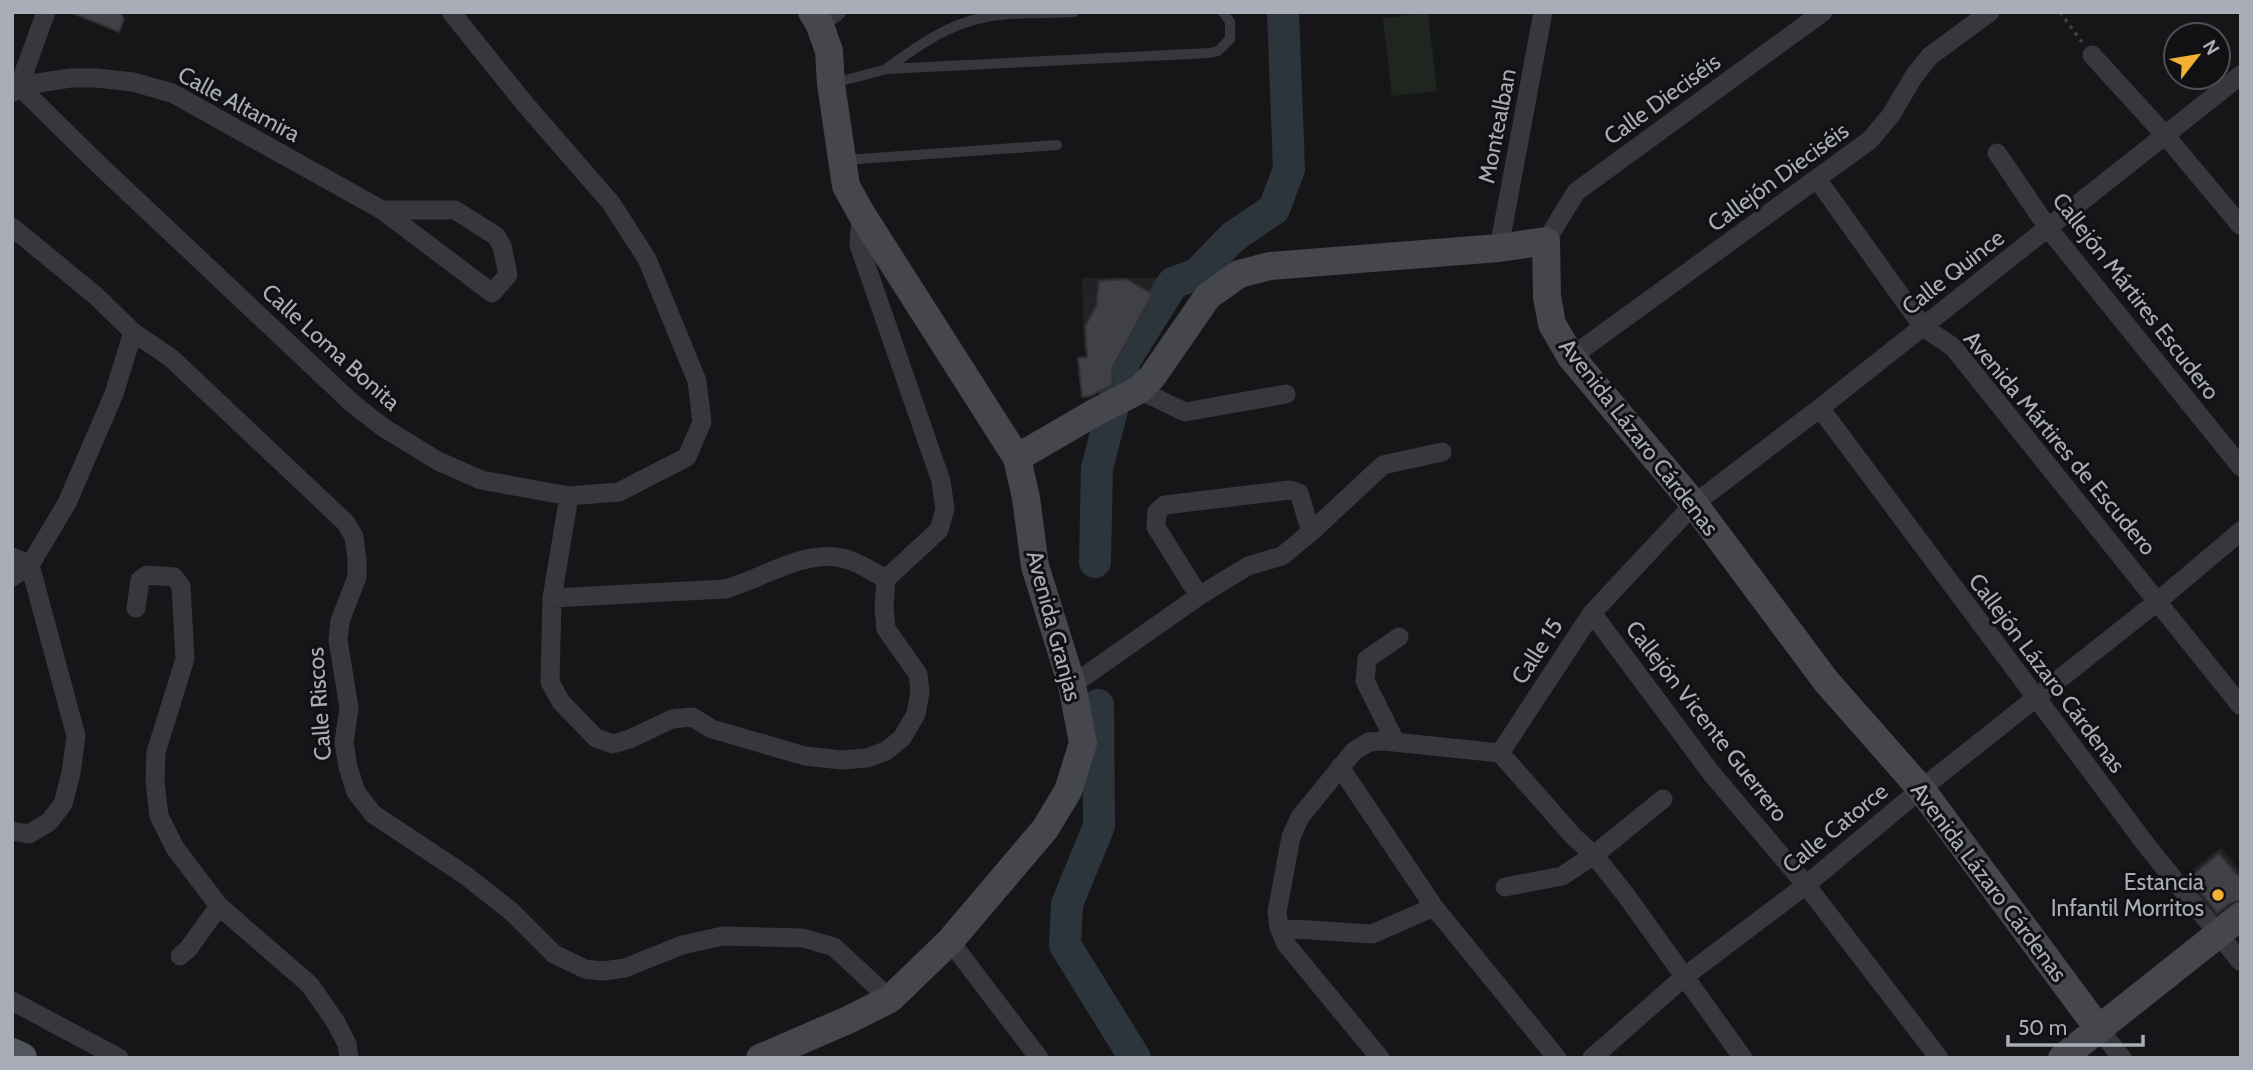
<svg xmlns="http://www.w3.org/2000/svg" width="2253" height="1070" font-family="Cabin,sans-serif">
  <rect width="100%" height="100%" fill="#161618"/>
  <path fill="#222225" d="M1082 278H1164L1117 367 1084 349Z
    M2221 847 2241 872V912L2222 927 2182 878Z"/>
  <path fill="#1e261f" d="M1428 13 1437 91 1392 96 1383 18Z"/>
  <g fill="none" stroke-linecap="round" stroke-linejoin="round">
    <path stroke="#2c353c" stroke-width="32" d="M1095 562 1097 468 1125 360 1173 283 1197 274 1233 237 1274 209 1289 169 1283 12
      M1098 705 1099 826 1067 904 1065 945 1135 1058"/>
  </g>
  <path fill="#404145" stroke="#303034" stroke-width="2" d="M70 12H120L124 19 119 32Z
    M1126 279 1153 294 1112 369 1113 385 1090 396 1082 397 1078 358 1087 357 1085 326 1096 306 1099 281Z
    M2219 853 2241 879V900L2231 903 2217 913 2189 878Z"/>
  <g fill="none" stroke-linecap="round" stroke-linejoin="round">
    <path stroke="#3d3f44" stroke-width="3.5" stroke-dasharray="3.5 5" stroke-linecap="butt" d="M2060 12 2082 42"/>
    <path stroke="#37383d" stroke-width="10" d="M887 68C917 47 946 25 982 18 1011 11 1045 14 1074 12
      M834 83 887 69 1210 53 1218 51 1230 39V22L1223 12
      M845 160 1057 145"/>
    <path stroke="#37383d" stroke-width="19" d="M819 23 836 12
      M2092 55 2165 135 2241 226
      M19 86 95 161 353 404 384 428 438 461 481 480 569 496 619 492 687 457 702 422 697 381 647 259 611 203 525 104 451 12
      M19 86 70 78H97L133 82 172 93 382 210 492 293 508 275 502 246 496 236 455 210H382
      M14 92 19 86 46 12
      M1997 153 2048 228 2241 467
      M1817 179 1923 327 1953 347 2241 706
      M12 227 96 296 133 332 171 358 346 523 354 537 357 559V577L340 621 338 640 349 708 344 742 348 767 356 792 373 814 465 875 512 912 554 954 585 969 603 971 625 968 682 945 723 936 803 938 834 947 890 999
      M1546 241 1576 192 1823 12
      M1499 248 1543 12
      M1571 357 1870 140 1891 115 1914 76 1930 56 1990 12
      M1139 390 1185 412 1286 394
      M1820 408 2147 846 2241 962
      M569 496 552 598 550 682 561 702 596 738 613 744 630 739 672 719 692 717 712 729 805 756 841 760 867 758 886 751 902 738 916 714 920 692 918 674 886 629 884 608 886 579 939 530 945 509 941 481 859 245 861 213
      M12 557 30 565 76 736 71 773 63 804 49 822 29 834 12 831
      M12 577 30 565 67 503 114 394 133 332
      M1199 596 1156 527 1157 512 1165 505 1290 490 1299 493 1311 532
      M552 598 725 589C761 579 798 553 836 557 854 559 871 571 886 579
      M136 608 140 580 147 575 174 577 181 586 185 659 156 752 155 781 159 816 175 848 219 906 310 985 335 1021 347 1044 349 1058
      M1592 613 1712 774 1806 885 1939 1058
      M1072 685 1199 596 1248 566 1282 556 1311 532 1383 465 1442 452
      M1395 741 1365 681 1367 659 1399 637
      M1500 753 1574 837 1594 855 1625 894 1743 1058
      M1340 767 1434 907 1557 1058
      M1505 887 1562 876 1594 855 1663 799
      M1279 928 1372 934 1434 907
      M950 941 1039 1058
      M180 956 189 948 219 906
      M12 1001 119 1058
      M2098 1028 2122 1058
      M1380 1058 1286 944 1279 928 1277 912 1291 837 1300 817 1354 751 1369 742 1384 741 1500 753 1592 613 1694 504 1820 408 2241 75
      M1592 1058 1684 977 1806 885 1921 789 2158 601 2241 531"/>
    <path stroke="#45474d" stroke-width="28" d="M1017 458 1094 413 1139 390 1152 377 1208 296 1239 274 1270 266 1499 248 1546 241 1547 297 1552 324 1571 357 1694 504 1826 681 1921 789 2098 1028
      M760 1058 848 1020 890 999 950 941 1045 829 1068 791 1083 743 1072 685 1035 566 1026 498 1017 458 861 213 846 186 831 84 829 51 819 23 812 12
      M2062 1058 2241 916"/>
    <path stroke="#53555c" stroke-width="32" d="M12 1054 21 1058"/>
  </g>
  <circle fill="#f2b134" stroke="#111113" stroke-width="2.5" cx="2218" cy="895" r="7"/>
  <g text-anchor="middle" stroke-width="6" stroke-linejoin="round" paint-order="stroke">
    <g font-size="23" fill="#a8adb8" stroke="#111113">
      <text transform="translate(1662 99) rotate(-36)" y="8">Calle Dieciséis</text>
      <text transform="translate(239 104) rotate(28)" y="8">Calle Altamira</text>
      <text transform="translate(1497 126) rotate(-79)" y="8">Montealban</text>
      <text transform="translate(1778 177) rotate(-36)" y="8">Callejón Dieciséis</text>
      <text transform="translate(1953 272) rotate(-38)" y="8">Calle Quince</text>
      <text transform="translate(2136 296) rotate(52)" y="8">Callejón Mártires Escudero</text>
      <text transform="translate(331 347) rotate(42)" y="8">Calle Loma Bonita</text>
      <text transform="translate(1639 437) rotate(52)" y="8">Avenida Lázaro Cárdenas</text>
      <text transform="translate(2060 443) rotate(50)" y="8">Avenida Mártires de Escudero</text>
      <text transform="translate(1054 626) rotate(75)" y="8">Avenida Granjas</text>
      <text transform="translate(1537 651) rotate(-57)" y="8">Calle 15</text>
      <text transform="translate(2047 673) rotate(53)" y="8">Callejón Lázaro Cárdenas</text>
      <text transform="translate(319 704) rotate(-94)" y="8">Calle Riscos</text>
      <text transform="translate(1707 721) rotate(52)" y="8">Callejón Vicente Guerrero</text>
      <text transform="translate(1835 828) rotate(-39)" y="8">Calle Catorce</text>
      <text transform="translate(1989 882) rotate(53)" y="8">Avenida Lázaro Cárdenas</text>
    </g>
    <g font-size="23" fill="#a8adb8" stroke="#111113" text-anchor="end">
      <text x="2204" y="890">Estancia<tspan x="2204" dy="26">Infantil Morritos</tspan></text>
    </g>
  </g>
  <rect width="2253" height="1070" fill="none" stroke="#a8adb8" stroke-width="28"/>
  <g transform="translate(2197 56) rotate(59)"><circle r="33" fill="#111113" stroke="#4d4f55" stroke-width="2"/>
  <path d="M0-5L12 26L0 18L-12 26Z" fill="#f2b134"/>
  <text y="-10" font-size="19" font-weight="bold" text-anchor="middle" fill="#a8adb8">N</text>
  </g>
  <path d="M2008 1035v10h135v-10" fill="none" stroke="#a8adb8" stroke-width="3.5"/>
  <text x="2018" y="1035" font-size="21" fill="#a8adb8" stroke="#111113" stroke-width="5" paint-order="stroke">50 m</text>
</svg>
